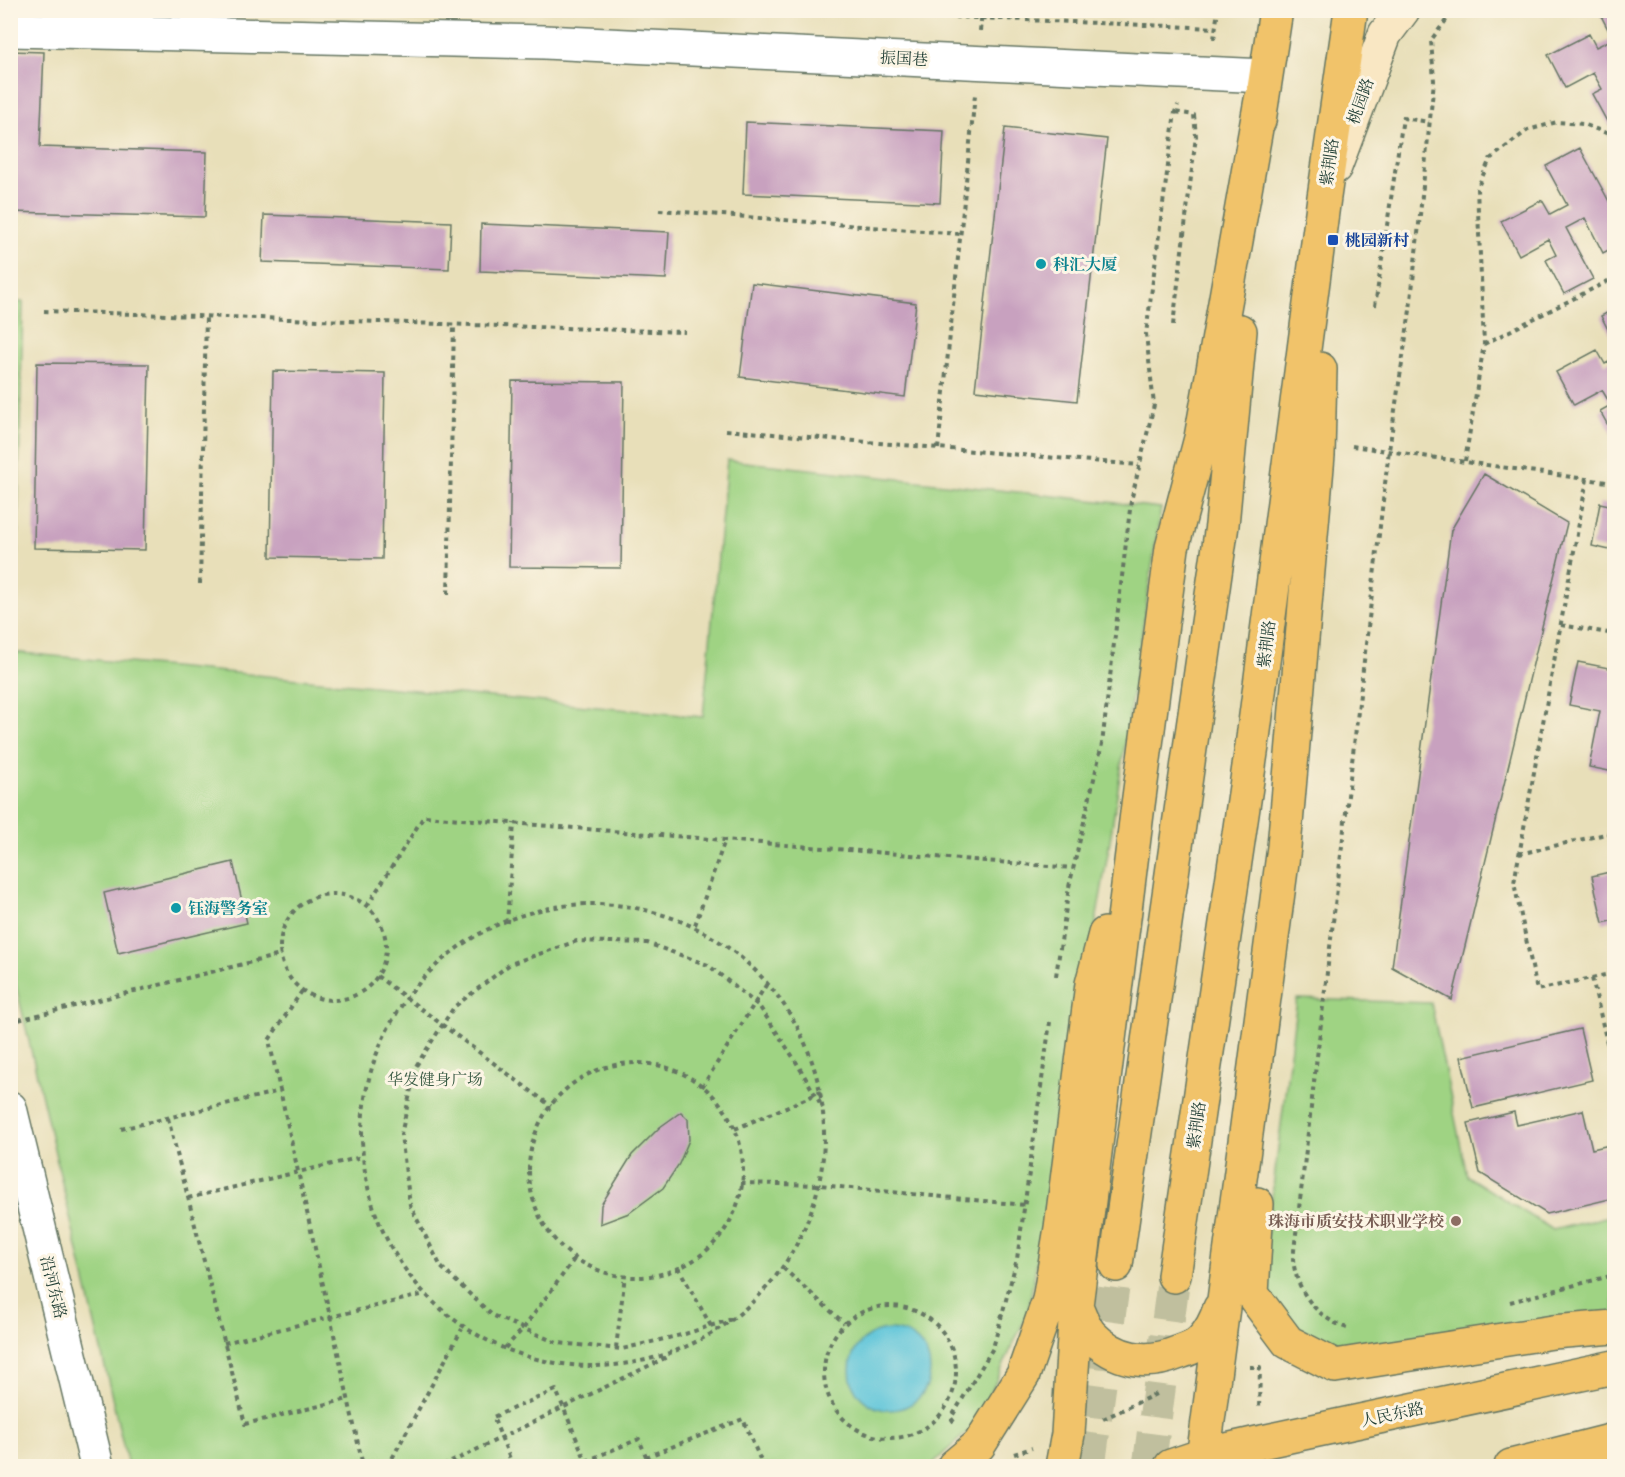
<svg xmlns="http://www.w3.org/2000/svg" width="1625" height="1477" font-family="'IM FELL English','Noto Serif SC',serif">
  <rect width="100%" height="100%" fill="#fcf5e5"/>
  <filter id="ink" filterUnits="userSpaceOnUse"><feTurbulence type="fractalNoise" baseFrequency=".0167" numOctaves="2"/><feDisplacementMap in="SourceGraphic" scale="12" xChannelSelector="R" yChannelSelector="G"/><feConvolveMatrix kernelMatrix="1 2 1 2 8 2 1 2 1" color-interpolation-filters="sRGB"/></filter>
  <filter id="wash" filterUnits="userSpaceOnUse"><feTurbulence type="fractalNoise" baseFrequency=".008" numOctaves="4" result="noise"/><feDisplacementMap in="SourceGraphic" scale="24" xChannelSelector="R" yChannelSelector="G"/><feGaussianBlur stdDeviation="1.35" result="paint"/><feColorMatrix in="noise" values="0 0 0 0 0 0 0 0 0 0 0 0 0 0 0 0 0 1.4 0 .05"/><feComposite in="paint" operator="in"/></filter>
  <g filter="url(#wash)">
    <rect width="100%" height="100%" fill="#e8dfb9"/>
    <path fill="#9fd383" stroke="#5f885c" stroke-width="1.5" d="M10 302H23L17 554 11 555Z
      M727 460 1161 508 1109 847 1028 1312 976 1424 930 1466H128L11 964V652L703 717Z
      M1297 999 1431 1003 1467 1176 1553 1230 1614 1215V1317L1340 1358 1301 1341 1260 1290Z"/>
    <path fill="#5cc4d9" stroke="#3e8086" stroke-width="1.5" d="M850 1370a40 40 0 1 1 80 0a40 40 0 1 1-80 0Z"/>
    <g id="blocks">
      <path fill="#c8a1bf" d="M1598 10H1614V60L1612 62 1614 66V125L1610 127 1592 94 1602 89 1593 73 1565 88 1548 55 1589 34 1596 47 1613 39Z
        M10 51 44 52 40 147 207 152 205 217 10 212Z
        M746 122 944 131 940 203 743 194Z
        M1005 128 1107 139 1077 401 975 390Z
        M1580 148 1611 205 1614 203V247L1603 253 1585 218 1566 228 1593 279 1564 294 1546 260 1556 255 1548 239 1519 255 1501 221 1542 200 1550 214 1567 205 1546 166Z
        M264 215 451 222 449 269 262 262Z
        M481 224 669 232 666 279 480 271Z
        M752 283 916 303 905 397 740 377Z
        M1614 309V341L1601 316Z
        M1597 350 1605 364 1614 359V436L1600 411 1611 405 1602 390 1574 405 1556 372Z
        M37 363 149 364 145 550 34 548Z
        M273 371 385 373 382 559 270 557Z
        M512 381 624 382 621 568 509 567Z
        M1484 474 1567 523 1452 1000 1392 967 1451 530Z
        M1600 503 1614 506V551L1592 546Z
        M1578 662 1614 669V772L1589 767 1600 711 1569 705Z
        M233 862 247 923 118 953 104 893Z
        M1614 871V920L1603 923 1592 876Z
        M1580 1029 1592 1080 1473 1108 1461 1057Z
        M1583 1110 1592 1149 1614 1144V1198L1547 1214 1480 1173 1468 1123 1514 1112 1517 1125Z
        M681 1112 688 1119 689 1140 679 1164 663 1188 629 1213 600 1224 601 1205 632 1155 660 1127Z"/>
    </g>
  </g>
  <g filter="url(#ink)">
    <use href="#blocks" fill-opacity="0" stroke="#657663" stroke-width="1.5"/>
    <g fill="none" stroke-linecap="round" stroke-linejoin="round">
      <path stroke="#c0bf9e" stroke-width="33" stroke-dasharray="33 16" stroke-linecap="butt" d="M1089 1466 1116 1265
        M1149 1466 1174 1276"/>
      <g stroke="#657663" stroke-width="36">
        <path id="street" d="M10 30 544 42 1265 76
          M10 1108 97 1466"/>
      </g>
      <g stroke="#657663" stroke-width="36">
        <path id="secondary" d="M1335 167 1385 34 1403 10"/>
      </g>
      <g stroke="#657663" stroke-width="36">
        <path id="primary" d="M1259 121 1276 10
          M1257 1204 1252 1294 1288 1342 1335 1366 1553 1332 1614 1327
          M1116 1265 1222 525 1240 331
          M1174 1276 1252 746 1324 197 1351 10
          M1076 1306C1080 1316 1084 1327 1091 1335 1115 1360 1146 1366 1177 1353 1186 1350 1196 1347 1202 1340 1211 1331 1216 1320 1220 1308
          M954 1466 979 1445 1023 1375 1049 1300 1061 1228 1092 984 1105 934
          M1062 1466 1068 1434 1076 1306 1138 805 1172 548 1201 438 1261 100
          M1171 1466 1204 1455 1257 1443 1614 1367
          M1202 1466 1284 847 1318 455 1320 369
          M1511 1466 1614 1440"/>
      </g>
      <path stroke="#657663" stroke-width="4" stroke-dasharray="4.5 4.5" stroke-linecap="butt" d="M874 10 883 14 1216 28
        M980 31 982 10
        M1214 39 1218 10
        M659 210 960 234
        M1375 306 1403 118 1429 122
        M44 311 685 332
        M1173 325 1196 136 1194 115 1175 112
        M1484 344 1614 278
        M726 430 1139 465
        M1352 446 1614 483
        M938 449 975 95
        M1465 461 1484 344 1477 189 1490 159 1528 130 1557 122 1583 124 1614 136
        M1587 479 1514 883 1537 990 1614 973
        M200 584 206 317
        M448 594 454 325
        M1561 625 1614 634
        M1519 854 1614 832
        M280 947a53 53 0 1 1 106 0a53 53 0 1 1-106 0Z
        M362 1135a231 231 0 1 1 462 0a231 231 0 1 1-462 0Z
        M367 906 424 816 1073 868
        M507 923 514 823
        M695 925 725 840
        M377 976 551 1106
        M1056 976 1069 887 1102 744 1131 501 1154 405 1146 334 1175 112 1178 105
        M1592 978 1614 1073
        M302 991 269 1040 363 1466
        M10 1022 280 955
        M529 1170a107 107 0 1 1 214 0a107 107 0 1 1-214 0Z
        M702 1087 768 982
        M168 1118 245 1424 348 1399
        M121 1129 280 1091
        M735 1129 821 1092
        M741 1183 820 1185 1025 1205
        M188 1198 362 1157
        M678 1267 711 1326
        M783 1268 844 1323
        M1510 1302 1614 1275
        M824 1372a66 66 0 1 1 132 0a66 66 0 1 1-132 0Z
        M732 1319 685 1334 622 1349 557 1343 492 1315 441 1267 410 1205 401 1135 416 1066 454 1007 510 964 577 941 647 943 708 965 759 1006 795 1060 823 1108
        M1347 1328C1316 1318 1296 1290 1293 1259L1389 450 1410 310 1434 81 1431 40 1454 10
        M224 1343 425 1294
        M505 1348 523 1329 575 1258
        M616 1348 625 1275
        M1250 1367H1260L1259 1409
        M1103 1419 1156 1394
        M954 1422 951 1418 993 1348 1017 1259 1050 1022
        M1014 1454 1032 1448
        M646 1457 743 1419 763 1466
        M586 1461 639 1439 650 1466
        M388 1466 462 1329
        M443 1466 669 1356
        M513 1466 493 1417 556 1390 588 1466"/>
      <use href="#street" stroke="#fff" stroke-width="33"/>
      <use href="#secondary" stroke="#f9e7c3" stroke-width="33"/>
      <use href="#primary" stroke="#f1c36a" stroke-width="33"/>
    </g>
  </g>
  <rect fill="#1a4fb4" stroke="#fcf5e5" stroke-width="2" x="1327" y="234" width="12" height="12" rx="3"/>
  <g fill="#0f9aa8" stroke="#fcf5e5" stroke-width="2">
    <circle cx="1041" cy="264" r="6"/>
    <circle cx="176" cy="908" r="6"/>
  </g>
  <circle fill="#8d6e63" stroke="#fcf5e5" stroke-width="2" cx="1456" cy="1221" r="6"/>
  <g text-anchor="middle" stroke-width="6" stroke-linejoin="round" paint-order="stroke">
    <g font-size="16" fill="#1f3d34" stroke="#fcf5e5">
      <text transform="translate(904 58) rotate(3)" y="6">振国巷</text>
      <text transform="translate(1360 101) rotate(-70)" y="6">桃园路</text>
      <text transform="translate(1329 162) rotate(-82)" y="6">紫荆路</text>
      <text transform="translate(1266 644) rotate(-83)" y="6">紫荆路</text>
      <text transform="translate(1196 1125) rotate(-82)" y="6">紫荆路</text>
      <text transform="translate(54 1287) rotate(76)" y="6">沿河东路</text>
      <text transform="translate(1392 1414) rotate(-12)" y="6">人民东路</text>
    </g>
    <g font-size="16" font-weight="bold" fill="#164399" stroke="#fcf5e5" text-anchor="start">
      <text x="1345" y="246">桃园新村</text>
    </g>
    <g font-size="16" font-weight="bold" fill="#0d838f" stroke="#fcf5e5" text-anchor="start">
      <text x="1053" y="270">科汇大厦</text>
      <text x="188" y="914">钰海警务室</text>
    </g>
    <g font-size="16" fill="#395b44" stroke="#fcf5e5">
      <text x="435" y="1085">华发健身广场</text>
    </g>
    <g font-size="16" font-weight="bold" fill="#785e54" stroke="#fcf5e5" text-anchor="end">
      <text x="1444" y="1227">珠海市质安技术职业学校</text>
    </g>
  </g>
  <rect width="1625" height="1477" fill="none" stroke="#fcf5e5" stroke-width="36"/>
</svg>
